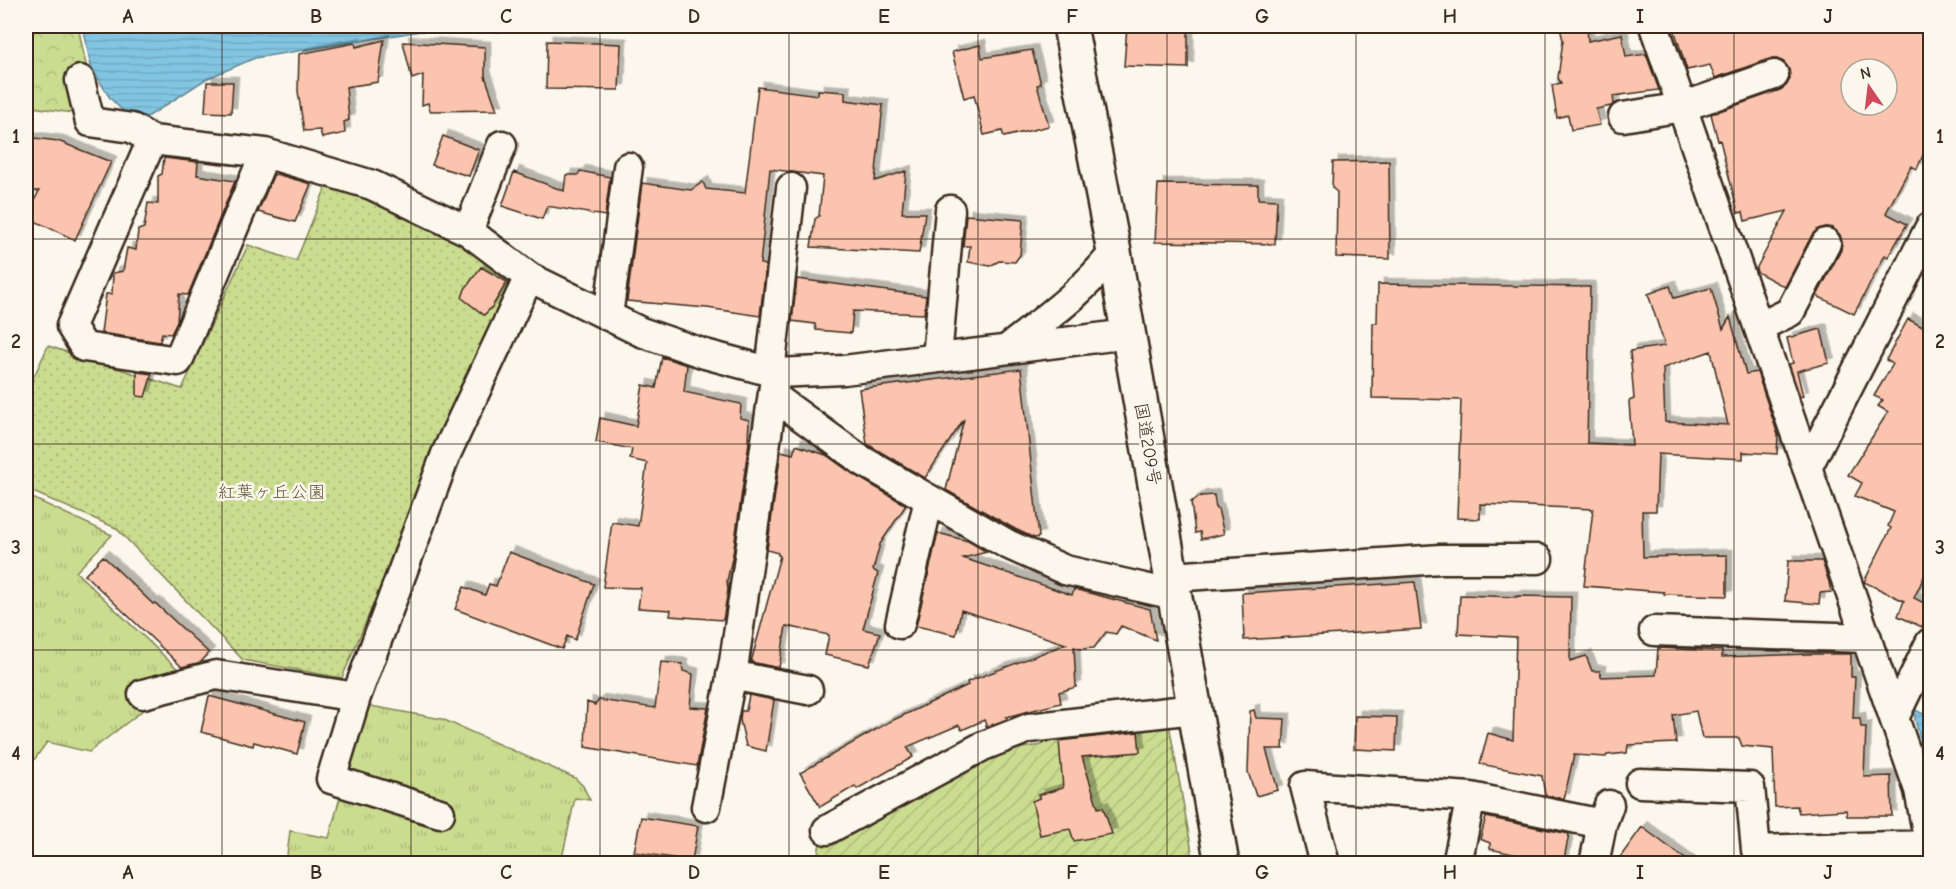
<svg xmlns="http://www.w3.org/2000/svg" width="1956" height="889" font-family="'Comic Neue','Klee One',sans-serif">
  <defs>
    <pattern id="grass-tufts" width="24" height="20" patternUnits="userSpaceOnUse" patternTransform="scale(1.5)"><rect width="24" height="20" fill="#cadc90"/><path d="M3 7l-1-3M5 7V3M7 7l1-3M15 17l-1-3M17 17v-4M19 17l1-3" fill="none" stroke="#aebd7c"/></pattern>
    <pattern id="forest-crowns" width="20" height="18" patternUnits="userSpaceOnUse" patternTransform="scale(1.5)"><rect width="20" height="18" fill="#cadc90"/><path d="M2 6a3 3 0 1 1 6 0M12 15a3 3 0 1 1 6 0" fill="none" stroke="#aebd7c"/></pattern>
    <pattern id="park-dots" width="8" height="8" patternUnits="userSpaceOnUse" patternTransform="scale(1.5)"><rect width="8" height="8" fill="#cadc90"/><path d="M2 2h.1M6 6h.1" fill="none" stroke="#aebd7c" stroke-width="1.8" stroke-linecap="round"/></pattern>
    <pattern id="garden-furrows" width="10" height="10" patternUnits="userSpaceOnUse" patternTransform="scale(1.5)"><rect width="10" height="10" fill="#cadc90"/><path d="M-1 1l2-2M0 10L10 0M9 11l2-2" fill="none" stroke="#aebd7c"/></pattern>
    <pattern id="water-rules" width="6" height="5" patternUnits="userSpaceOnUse" patternTransform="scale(1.5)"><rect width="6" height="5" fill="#82c5e3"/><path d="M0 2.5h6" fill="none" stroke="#71a9c2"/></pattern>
    <filter id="shadow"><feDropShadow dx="5.5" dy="-5.5" stdDeviation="0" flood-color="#0004"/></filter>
  </defs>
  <rect width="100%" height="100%" fill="#fbf7ec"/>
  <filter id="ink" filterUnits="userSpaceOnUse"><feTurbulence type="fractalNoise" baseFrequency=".0167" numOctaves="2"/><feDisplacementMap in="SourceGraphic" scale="12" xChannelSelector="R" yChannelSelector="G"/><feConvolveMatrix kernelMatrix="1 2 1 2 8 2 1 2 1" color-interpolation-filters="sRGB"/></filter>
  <g filter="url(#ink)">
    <path fill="url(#grass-tufts)" stroke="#828357" stroke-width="1.5" d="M26 495 112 535 76 572 186 677 89 752 47 742 26 771Z
      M365 705 442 719 575 778 583 786 590 800 575 798 561 863 286 864 290 831 329 838Z"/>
    <path fill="url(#forest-crowns)" stroke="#828357" stroke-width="1.5" d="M26 26H78L87 70 85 115 33 107 26 77Z"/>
    <path fill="url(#park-dots)" stroke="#828357" stroke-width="1.5" d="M330 177 421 213 515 271 342 678 243 660 116 528 26 489V394L48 346 182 389 248 245 296 261Z"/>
    <path fill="url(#garden-furrows)" stroke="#828357" stroke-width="1.5" d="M1169 724 1194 863 816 864 820 843 995 752 1042 745 1047 736Z"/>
    <path fill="url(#water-rules)" stroke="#668794" stroke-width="1.5" d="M83 26H558L504 32 421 31 255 58 206 79 149 116 139 119 129 117 110 98 91 67Z
      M1915 710 1930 717V773L1915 720Z"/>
    <path fill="#fbc4ae" stroke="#3b2a1e" stroke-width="1.5" fill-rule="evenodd" filter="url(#shadow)" d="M1127 26H1188V68L1124 66Z
      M1587 26 1588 41 1622 34 1626 57 1646 54 1659 90 1613 96 1614 104 1611 106 1596 109 1600 125 1571 130 1568 115 1557 118 1552 85 1561 83 1558 78 1563 40 1560 28Z
      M1686 26H1900L1930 31V156L1924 153 1917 169 1911 166 1886 213 1907 224 1888 257 1885 255 1854 314 1817 296 1841 250 1842 242 1840 235 1833 228 1826 227 1818 229 1812 235 1785 287 1757 272 1756 269 1787 211 1745 221 1743 212 1738 213 1720 140 1718 141 1711 114 1780 90 1786 86 1790 79 1789 69 1784 62 1777 59H1769L1715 78 1710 65 1687 70 1674 29ZM1851 69H1887V105H1851Z
      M384 40 378 82 346 87 349 120 344 122 345 133 322 138 320 130 304 131 298 91 299 54 355 43 356 47Z
      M547 41 621 44 619 90 546 89Z
      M403 42 485 47V76L497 110 430 111 428 103 422 105 423 75 412 79Z
      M980 45 982 58 1032 50 1041 84 1037 85 1049 126 1004 137 1002 131 984 135 974 95 964 98 952 52Z
      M207 82H233L231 113 205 112Z
      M758 87 818 95V90L845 92V100L883 105 875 181 906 171 902 213H925L919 253 811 247 815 219 819 216 823 176 770 169 760 264 766 265 760 316 707 308 627 301 642 183 691 190 703 182 706 189 745 193Z
      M443 136 479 150 469 176 432 165Z
      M26 137 58 141 111 162 75 240 26 217 39 191H26Z
      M164 158 198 162 197 175 235 181 188 295 179 294 177 322 171 334 162 333 160 342 101 333 106 294H112L113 273 123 271 127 248 136 250 138 230 144 228 148 203 158 204V176L162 174Z
      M1389 161 1390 259 1336 257 1337 192 1332 188 1333 162Z
      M580 171 610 177 605 216 547 206 542 219 502 206 514 172 564 191 566 175H578Z
      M276 174 311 184 295 222 258 212 273 176Z
      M1158 184 1258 185V199L1277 200 1275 244 1155 242Z
      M966 215 1023 220 1020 255 1015 262 999 261 990 266 968 262 970 246H963Z
      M481 267 507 282 492 307 484 315 462 298 465 289Z
      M797 279 926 296 924 314 853 311 851 333 816 330 815 324 792 321Z
      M1378 284 1590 287 1587 443 1632 445 1629 401 1634 399 1630 351 1665 346 1648 294 1670 286 1674 298 1711 288 1723 329 1730 317 1746 374 1757 372 1778 435 1777 454 1743 452V459L1658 454 1656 511H1642L1643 557 1727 555V596L1664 594V592L1584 586 1593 509 1480 504V519L1457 518 1461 400 1372 398 1373 323H1377ZM1711 351 1728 425 1665 422 1663 368Z
      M1908 319 1930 331V564L1914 598 1930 606 1922 627 1898 616 1904 601 1864 582 1891 528 1888 526 1894 512 1855 496 1862 483 1848 475 1888 412 1878 406 1883 400 1874 396 1893 364 1886 360Z
      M1821 329 1829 363 1797 371 1803 396 1800 397 1789 364 1793 363 1787 338Z
      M662 357 687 365 684 392 741 404 740 418 749 420 748 441 749 442 733 554 727 581 728 590 723 620 670 616 671 610 638 608 641 588 603 587 612 522 638 526 647 463 630 459 632 449 596 442 600 418 636 426 643 385 656 388Z
      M1021 369 1039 537 1034 538 1015 529 946 490 964 419 925 478 867 444 859 389Z
      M137 372 152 374 145 397 137 396Z
      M796 445 826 455 853 474 906 505 880 544 873 570 878 573 863 629 880 633 869 665 825 655 829 635 786 626 779 668 751 662 780 556 778 555V553L767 550 781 451 793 454Z
      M1214 495 1216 509H1218L1224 534 1201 539 1200 532 1195 533 1191 502 1201 496Z
      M938 533 968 541 987 552 963 558 1072 595 1074 589 1150 609 1156 640 1121 626 1116 634 1106 632 1094 648 1081 649 1074 647 1076 687 1059 692 1061 703 1006 717 1007 719 987 727 984 720 962 730 959 725 907 747 913 757 857 789 855 786 820 807 800 773 889 722 968 685 967 682 1066 644 961 610 956 635 916 626Z
      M509 552 594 584 575 640 567 636 562 649 455 609 464 587 485 595 489 584 496 586Z
      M103 556 153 604 155 603 209 653 201 662 182 667 85 575Z
      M1788 561H1822L1829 582 1831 592 1820 593 1819 604 1785 601Z
      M1415 582 1421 629 1244 640 1242 593Z
      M1460 595 1517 597V596L1571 597 1570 661 1586 656 1592 671H1600L1601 677 1656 675 1658 648 1722 651V657L1808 654H1851V677H1855L1853 718H1860L1861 727H1866L1864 777 1891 776 1892 816H1847L1846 810 1799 813 1797 806 1775 807 1773 749 1742 746 1739 738H1702L1696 711 1673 715 1676 743 1628 745 1627 753 1607 755 1606 757 1574 755 1564 799 1545 795 1542 776 1480 764 1488 733 1513 740 1516 637 1458 634Z
      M661 662 682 664 683 671 693 674 690 707 708 708 697 766 585 747 587 702 595 705 599 700 655 708Z
      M749 695 774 700 766 751 746 746 740 720 741 711H746Z
      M209 696 305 722 297 754 254 742 253 746 201 732Z
      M1254 710 1256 718 1285 719 1283 749H1266L1278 790 1256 796 1248 772 1250 711Z
      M1355 716 1397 717 1396 751 1354 749Z
      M1138 732 1140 752 1082 757 1098 808 1103 807 1112 834 1074 841 1070 829 1040 835 1032 801 1040 798 1038 795 1063 788 1059 741Z
      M641 817 698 826 692 861 634 852Z
      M1486 817 1569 834 1563 864H1530L1531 858 1490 849V843L1480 839Z
      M1642 827 1692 864H1638L1635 861 1618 860Z"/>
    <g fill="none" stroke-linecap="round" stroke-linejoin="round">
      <g stroke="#3b2a1e" stroke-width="33">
        <path id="street" d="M1654 26 1919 790 1930 847
          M80 80 90 122 132 128 152 140 265 153 372 185 468 231 529 277 641 332 705 354 776 373 844 370 1128 334
          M1623 117 1682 107 1774 75
          M152 140 71 326 84 347 178 361 265 153
          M468 231 502 145
          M608 316 628 167
          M1759 327 1790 312 1826 243
          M1007 349C1045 319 1085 291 1114 252
          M937 358 950 210
          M770 372 791 188
          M773 396 861 460 1007 544 1065 570 1175 595
          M1807 468 1930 227
          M1171 577 1441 559H1538
          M900 624 929 499
          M1654 631 1867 638
          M731 675 808 690
          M143 694 216 675 356 697
          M1894 718 1930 643
          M1640 783 1750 787 1756 850 1930 845
          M706 807 734 662 775 379
          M440 813 331 779 356 697 446 454 529 277
          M827 830 983 746 1029 728 1194 709
          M1325 864 1305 786 1471 797
          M1457 864 1471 797 1602 824
          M1594 864 1602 824 1609 805"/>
      </g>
      <g stroke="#3b2a1e" stroke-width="38">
        <path id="highway" d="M1070 26 1114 252 1222 864"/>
      </g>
      <use href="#street" stroke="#fbf7ec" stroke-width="28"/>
      <use href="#highway" stroke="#fbf7ec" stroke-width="33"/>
    </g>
  </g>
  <path fill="none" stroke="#3b2a1e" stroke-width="1.5" stroke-opacity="0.55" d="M222 26V864M411 26V864M600 26V864M789 26V864M978 26V864M1167 26V864M1356 26V864M1545 26V864M1734 26V864M26 239H1930M26 444H1930M26 650H1930"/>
  <g text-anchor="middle" stroke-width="5" stroke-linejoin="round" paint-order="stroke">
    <g font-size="18" fill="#3b2a1e" stroke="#fbf7ec">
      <text transform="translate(1148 444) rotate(80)" y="6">国道209号</text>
    </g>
    <g font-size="18" fill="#5f563a" stroke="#fbf7ec">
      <text x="272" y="498">紅葉ヶ丘公園</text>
    </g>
  </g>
  <rect width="1956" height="889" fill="none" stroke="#fbf7ec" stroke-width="66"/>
  <g transform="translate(1869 87) rotate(346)"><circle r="28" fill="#fbf7ec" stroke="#aea59a" stroke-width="1.5"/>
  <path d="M0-4.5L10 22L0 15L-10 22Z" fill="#d1495b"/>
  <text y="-9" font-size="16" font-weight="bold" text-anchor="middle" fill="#3b2a1e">N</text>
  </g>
  <rect x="33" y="33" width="1890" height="823" fill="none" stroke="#3b2a1e" stroke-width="2"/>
  <g font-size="20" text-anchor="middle" font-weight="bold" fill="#3b2a1e">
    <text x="128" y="23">A</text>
    <text x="316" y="23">B</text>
    <text x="506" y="23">C</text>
    <text x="694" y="23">D</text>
    <text x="884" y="23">E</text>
    <text x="1072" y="23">F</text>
    <text x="1262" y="23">G</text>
    <text x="1450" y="23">H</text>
    <text x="1640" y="23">I</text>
    <text x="1828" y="23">J</text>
    <text x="16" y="143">1</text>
    <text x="1940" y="143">1</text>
    <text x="16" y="348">2</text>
    <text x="1940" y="348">2</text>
    <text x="16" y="554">3</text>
    <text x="1940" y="554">3</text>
    <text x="16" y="760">4</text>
    <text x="1940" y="760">4</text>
    <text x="128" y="879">A</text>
    <text x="316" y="879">B</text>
    <text x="506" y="879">C</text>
    <text x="694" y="879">D</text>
    <text x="884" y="879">E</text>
    <text x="1072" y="879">F</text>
    <text x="1262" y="879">G</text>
    <text x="1450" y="879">H</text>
    <text x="1640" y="879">I</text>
    <text x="1828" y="879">J</text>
  </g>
</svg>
